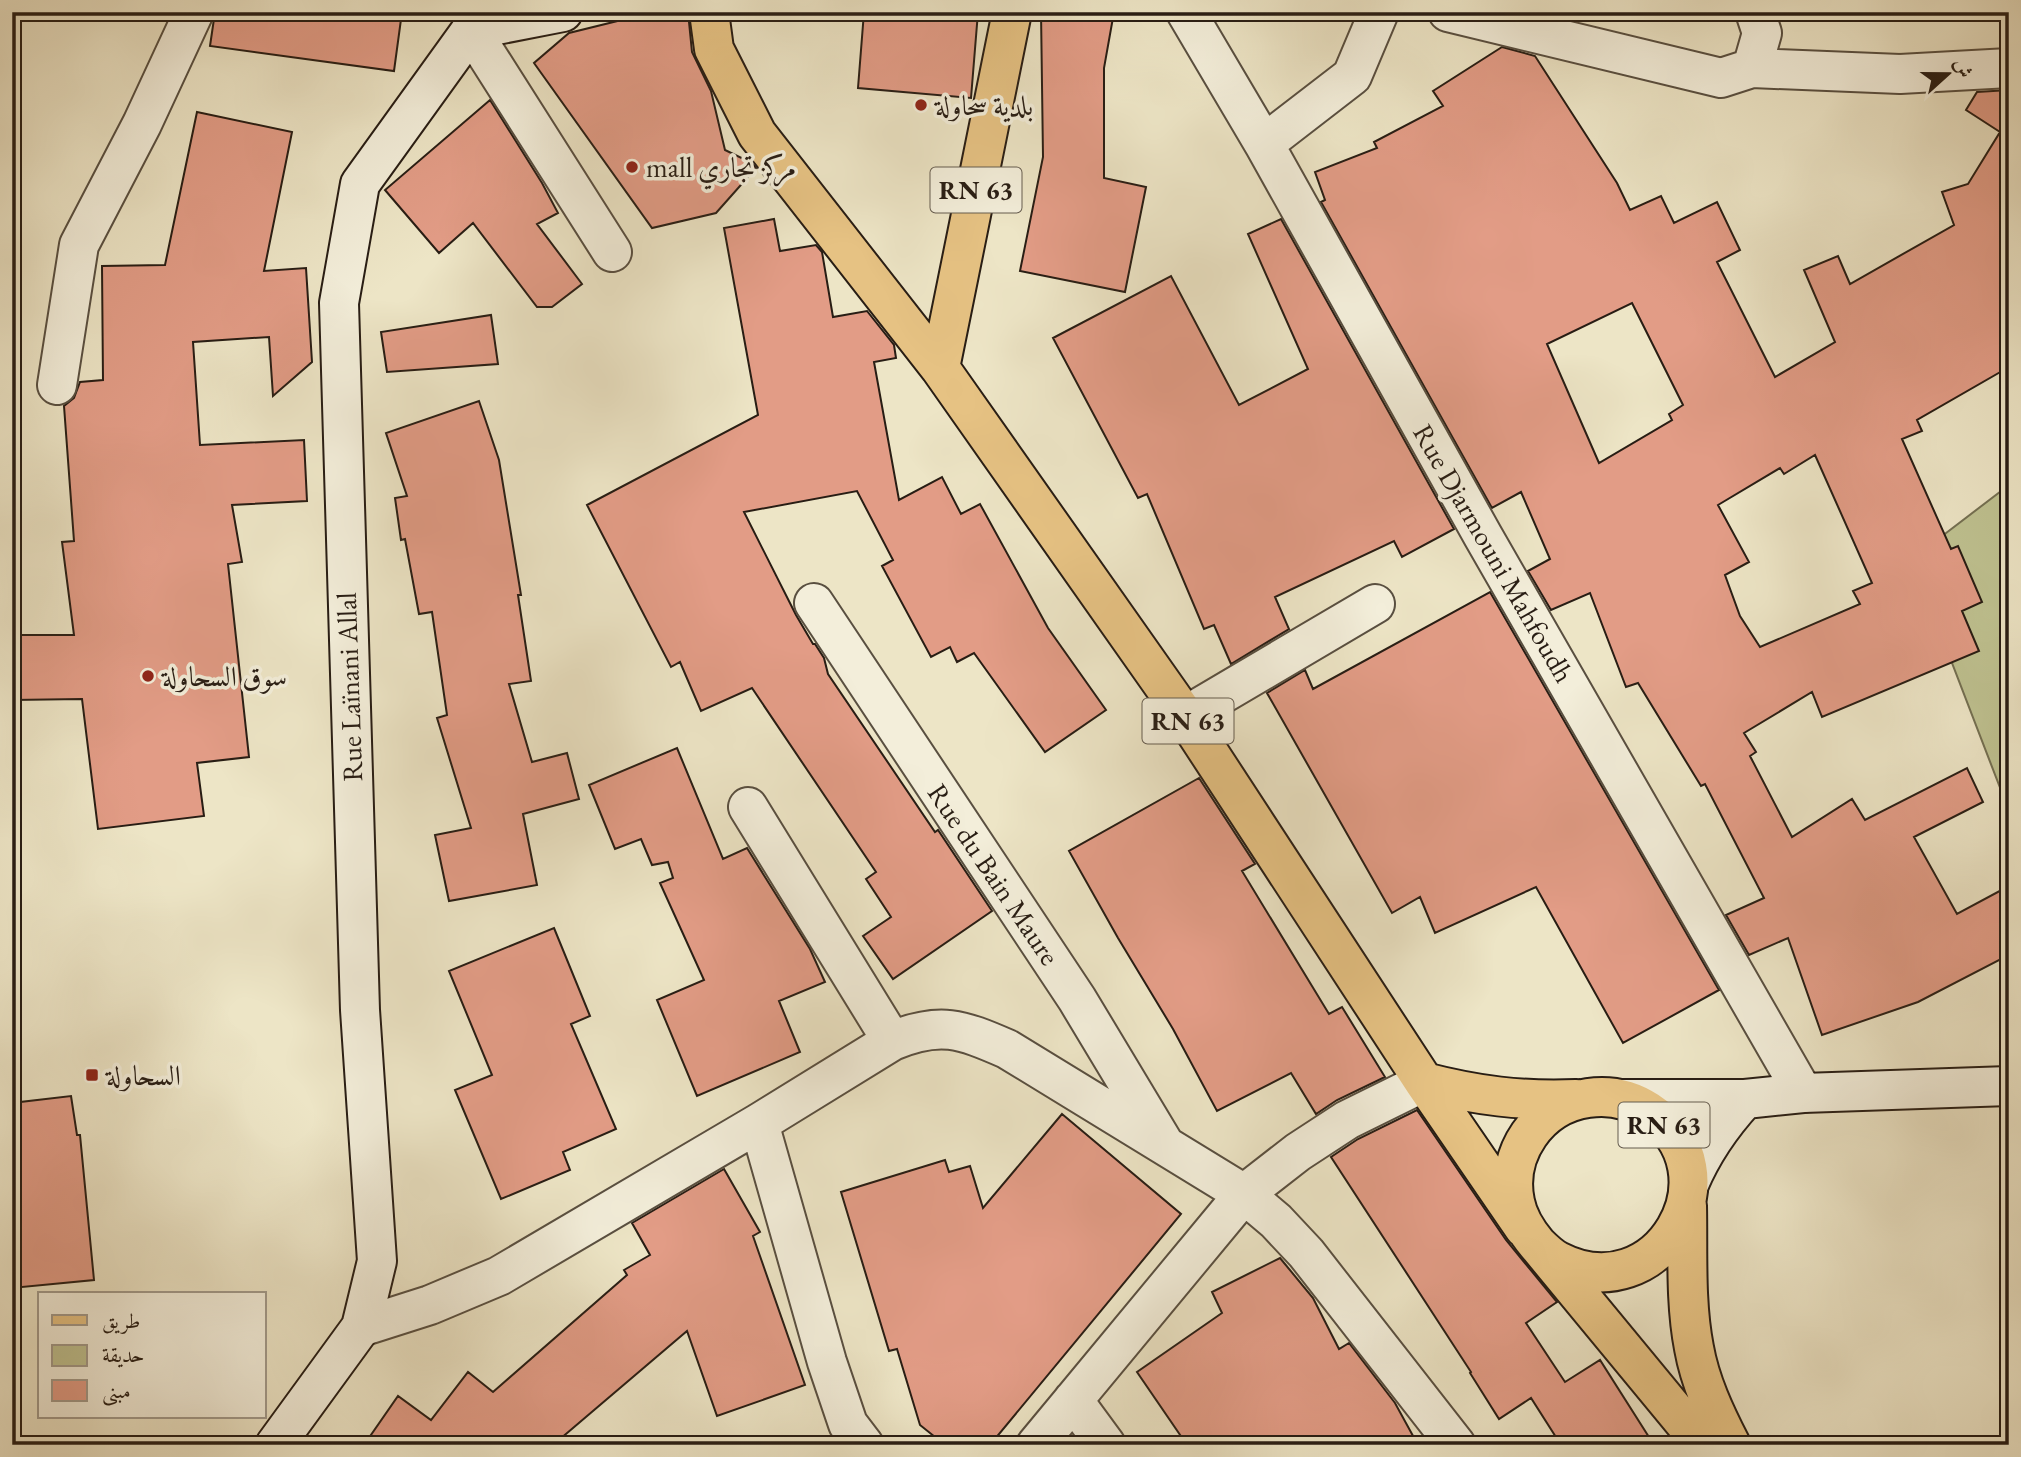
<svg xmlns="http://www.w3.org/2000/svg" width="2021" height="1457" font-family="'EB Garamond',Amiri,serif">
  <rect width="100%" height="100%" fill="#ede5c6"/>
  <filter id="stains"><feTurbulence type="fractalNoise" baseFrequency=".00286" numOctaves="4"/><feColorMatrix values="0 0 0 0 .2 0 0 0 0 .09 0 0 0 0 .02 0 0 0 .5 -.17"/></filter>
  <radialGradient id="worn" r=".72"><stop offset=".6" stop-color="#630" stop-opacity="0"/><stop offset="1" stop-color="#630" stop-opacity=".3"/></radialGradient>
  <path fill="#bfc291" stroke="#747052" stroke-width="2" d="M2009 485V811L1912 559Z"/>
  <path fill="#e29c86" stroke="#281d14" stroke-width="2" fill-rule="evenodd" d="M215 12H402L394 71 210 46Z
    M654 12H688L692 52 711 91 725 150 752 163 756 168 716 213 652 228 534 63 569 33Z
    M864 12H978L971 98 858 88Z
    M1041 12H1114L1104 68V178L1146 187 1125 292 1020 271 1043 157Z
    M1502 47 1535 56 1617 183 1630 210 1661 196 1674 223 1717 202 1740 250 1717 262 1775 377 1835 342 1804 270 1838 256 1850 284 1954 225 1942 192 1968 184 2000 132 1966 110 1977 92 2009 90V367L1917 420 1922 431 1902 439 1951 549 1958 546 1982 602 1962 611 1979 651 1822 717 1812 692 1744 733 1756 752 1750 756 1792 837 1852 799 1865 820 1967 768 1983 802 1914 837 1957 914 2009 886V955L1918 1002 1822 1035 1788 938 1749 955 1726 915 1764 898 1705 784 1701 786 1638 683 1626 687 1590 593 1551 610 1528 571 1550 559 1521 492 1492 508 1321 202 1325 200 1315 172 1377 148 1374 142 1443 106 1433 91ZM1632 303 1683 405 1669 414 1672 420 1599 463 1547 344ZM1815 455 1872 583 1853 591 1860 604 1760 647 1740 616 1725 575 1749 562 1718 505 1780 468 1784 474Z
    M490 100 542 183 558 213 537 224 582 284 552 307H537L473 223 439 253 385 190Z
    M197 112 292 132 264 271 306 268 312 362 273 396 269 337 193 342 200 445 304 440 307 501 232 505 242 562 228 564 249 757 197 763 204 816 98 829 82 699 12 700V635H74L62 542 74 541 64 406 74 398 80 382 103 380 102 266 165 265Z
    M774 219 780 251 816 245 822 252 833 317 867 311 894 345 896 358 874 362 899 500 942 477 961 514 980 504 1048 628 1106 710 1045 752 974 653 957 662 950 647 931 657 882 566 893 560 857 491 744 512 796 615 813 644H815L824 658 828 674 935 832 938 830 992 911 893 979 863 936 891 917 866 879 876 872 752 688 701 711 680 662 671 667 587 505 758 415 724 228Z
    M1281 219 1454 529 1402 557 1394 541 1275 597 1289 629 1231 664 1214 625 1204 629 1147 494 1138 498 1053 338 1171 276 1239 405 1308 369 1248 234Z
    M491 315 498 364 387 372 381 332Z
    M479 401 499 460 521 595H518L531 681 509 684 532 762 567 753 579 799 523 814 537 885 449 901 435 835 471 828 437 718 447 715 432 612 419 614 405 539 401 540 395 498 407 496 386 433Z
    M1490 592 1719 990 1623 1043 1536 887 1435 933 1420 897 1392 913 1267 693 1305 670 1313 689Z
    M677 748 723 859 747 848 810 949 825 982 779 1001 800 1052 697 1096 657 1000 704 980 660 883 673 878 668 862 652 865 641 839 615 849 589 785Z
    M1199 778 1255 864 1242 871 1329 1014 1342 1007 1385 1077 1337 1100 1316 1114 1291 1073 1217 1111 1173 1029 1118 938 1069 851Z
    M554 928 590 1016 571 1024 616 1129 563 1152 570 1170 501 1199 455 1090 492 1075 449 971Z
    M71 1096 77 1135H80L94 1280 12 1288V1103Z
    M1417 1110 1506 1240 1557 1302 1526 1323 1565 1382 1600 1360 1654 1445H1561L1531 1398 1499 1419 1470 1373 1471 1372 1331 1157 1358 1139Z
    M1062 1114 1181 1214 990 1445H945L920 1425 897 1349 889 1351 841 1192 945 1160 949 1172 970 1166 983 1208Z
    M724 1169 760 1232 753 1236 805 1385 717 1416 687 1331 553 1445H364L398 1396 431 1420 468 1372 493 1392 627 1275 624 1270 650 1255 632 1223Z
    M1280 1258 1313 1298 1339 1349 1349 1343 1395 1403 1418 1445H1187L1137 1372 1222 1313 1212 1292Z"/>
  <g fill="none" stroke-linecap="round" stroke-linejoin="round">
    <g stroke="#594f40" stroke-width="42">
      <path id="street" d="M1186 12 1264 144 1483 536 1803 1093
        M1448 12 1721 78 1752 68 1762 33 1755 12
        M471 30 612 252
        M1752 68 1900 74 2009 68
        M1264 144 1352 76 1379 12
        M57 385 79 245 142 124 194 12
        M814 603 1077 999 1163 1142
        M1185 716 1375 604
        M748 807 892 1041
        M759 1123 827 1362 848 1424 864 1445
        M361 1327 430 1305 499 1276 759 1123 892 1041C940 1021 961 1029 1007 1049L1244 1194 1276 1221 1306 1253 1456 1445
        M1073 1400 1106 1445
        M1036 1445 1244 1194 1298 1152 1347 1120 1424 1082"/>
    </g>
    <g stroke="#281d14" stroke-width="42">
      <path id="secondary" d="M1623 1099H1745L1803 1093 2009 1086
        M1689 1184C1703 1151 1721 1125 1745 1099
        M275 1445 361 1327 377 1261 360 1010 339 303 360 184 471 30 563 12"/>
    </g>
    <g stroke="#281d14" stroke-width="42">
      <path id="primary" d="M709 12 714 49 757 134 940 368 1185 716 1424 1082 1524 1228
        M940 368 1012 12
        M1424 1082C1478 1096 1520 1101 1576 1099
        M1687 1206C1688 1252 1685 1302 1694 1348 1700 1382 1715 1414 1731 1445
        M1537 1244C1543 1250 1550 1257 1558 1261 1658 1313 1741 1172 1648 1111 1630 1099 1609 1095 1588 1098 1538 1105 1505 1154 1515 1202 1518 1218 1527 1232 1537 1244L1703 1445"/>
    </g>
    <use href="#street" stroke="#f3eeda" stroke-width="38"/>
    <use href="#secondary" stroke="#f3eeda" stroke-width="38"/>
    <use href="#primary" stroke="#e6c283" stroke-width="38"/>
  </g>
  <g fill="#8f2418" stroke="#f3eeda" stroke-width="2.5">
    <circle cx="921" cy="105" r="7"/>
    <circle cx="632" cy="167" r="7"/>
    <circle cx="148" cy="676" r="7"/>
    <rect x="85" y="1068" width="14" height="14" rx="3.5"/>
  </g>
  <g text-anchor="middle" stroke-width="7" stroke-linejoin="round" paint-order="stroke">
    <g fill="#f3eeda" stroke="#655c4f" stroke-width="2">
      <rect x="930.5" y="167.5" width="91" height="45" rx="5"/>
      <rect x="1142.5" y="698.5" width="91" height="45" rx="5"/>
      <rect x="1618.5" y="1102.5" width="91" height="45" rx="5"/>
    </g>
    <g font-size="26" font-weight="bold" fill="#281d14">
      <text x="976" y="199">RN 63</text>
      <text x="1188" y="730">RN 63</text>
      <text x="1664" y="1134">RN 63</text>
    </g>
    <g font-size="28" fill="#281d14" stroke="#f3eeda" text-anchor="start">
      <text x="935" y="115">بلدية سحاولة</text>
      <text x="646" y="177">mall مركز تجاري</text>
      <text x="162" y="686">سوق السحاولة</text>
      <text x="106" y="1085">السحاولة</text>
    </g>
    <g font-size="28" fill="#281d14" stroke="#f3eeda">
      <text transform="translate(1494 553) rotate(60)" y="10">Rue Djarmouni Mahfoudh</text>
      <text transform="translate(349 687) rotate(-92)" y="10">Rue Laïnani Allal</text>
      <text transform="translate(994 874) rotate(56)" y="10">Rue du Bain Maure</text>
    </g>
  </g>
  <rect width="2021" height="1457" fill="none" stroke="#ede5c6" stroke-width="42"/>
  <rect x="14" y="14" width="1993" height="1429" fill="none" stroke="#281d14" stroke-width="3.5"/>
  <rect x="21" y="21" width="1979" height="1415" fill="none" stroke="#281d14" stroke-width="2"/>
  <rect x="38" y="1292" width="228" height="126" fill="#f3eeda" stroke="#a29a8b" stroke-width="2"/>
  <rect x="52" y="1315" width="35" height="10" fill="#e6c283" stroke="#a29a8b" stroke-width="2"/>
  <text x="102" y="1328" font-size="21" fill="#281d14">طريق</text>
  <rect x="52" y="1345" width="35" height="21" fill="#bfc291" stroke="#a29a8b" stroke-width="2"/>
  <text x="102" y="1362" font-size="21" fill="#281d14">حديقة</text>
  <rect x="52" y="1380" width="35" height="21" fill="#e29c86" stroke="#a29a8b" stroke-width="2"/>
  <text x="102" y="1398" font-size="21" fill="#281d14">مبنى</text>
  <g transform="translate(1948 74) rotate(69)" stroke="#f3eeda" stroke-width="5" paint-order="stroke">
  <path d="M0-5L12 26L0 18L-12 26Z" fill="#281d14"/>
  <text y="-10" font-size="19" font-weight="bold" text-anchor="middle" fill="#281d14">ش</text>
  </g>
  <rect width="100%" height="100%" filter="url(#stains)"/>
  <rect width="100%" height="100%" fill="url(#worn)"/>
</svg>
